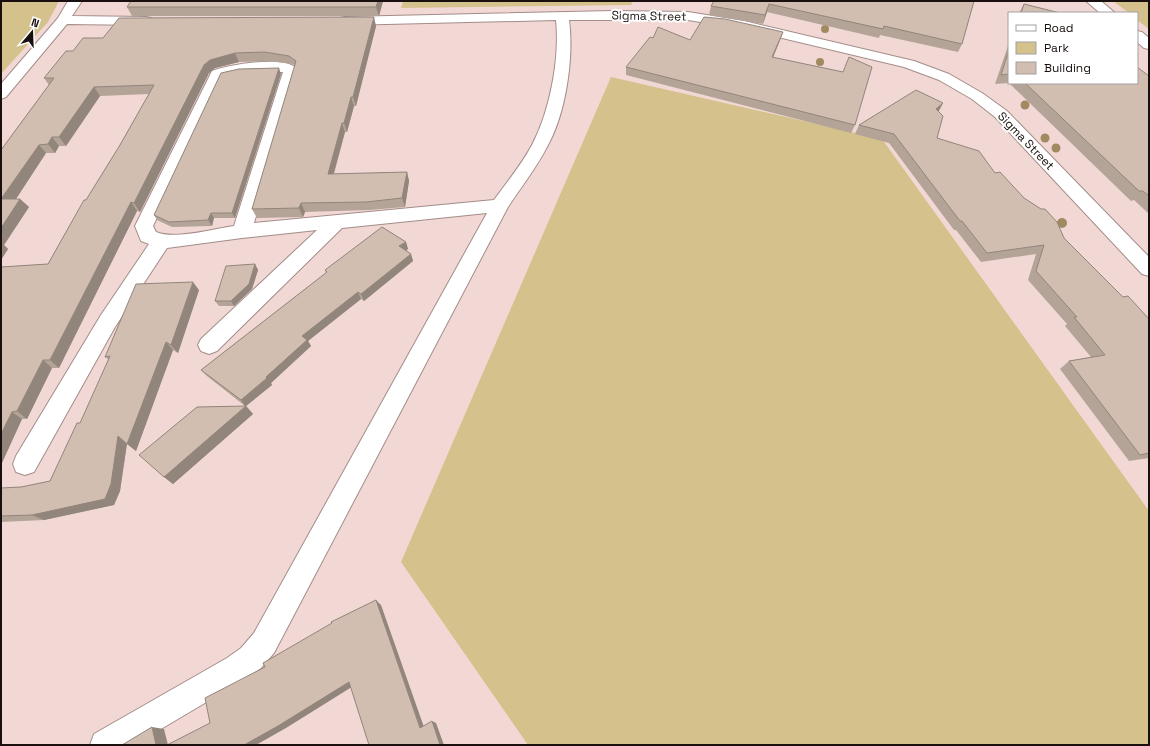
<svg xmlns="http://www.w3.org/2000/svg" width="1150" height="746" font-family="'Space Grotesk',sans-serif">
  <rect width="100%" height="100%" fill="#f2d8d5"/>
  <path fill="#d5c18b" d="M1 1H59L48 22 1 74Z
    M403 1H631L632 5 401 8Z
    M1113 1H1149V29L1137 20V13H1129Z
    M611 77 882 139 1149 511V745H528L401 562Z"/>
  <g fill="none" stroke-linecap="round" stroke-linejoin="round">
    <g stroke="#a38c89" stroke-width="2">
      <path id="street" d="M68 1H82L72 16 146 17 151 18 153 21 151 24 146 25 67 24 6 97 1 99V84L58 18Z
        M613 11 688 12 744 21 914 61 949 74 982 93 1007 111 1149 257V276L1142 274 995 117 972 99 939 80 904 67 744 29 688 20H569C574 57 566 112 548 145 537 167 521 187 508 207L274 653 261 668 247 678 134 745H90L94 734 227 658 241 648 254 633 487 213 342 228 217 351 209 354 201 351 198 345 201 339 317 230 242 238 167 248 115 327 34 472 25 475 16 472 13 464 16 456 101 315 149 244 141 241 135 226 212 71C228 65 288 54 298 70L254 223 494 200C507 182 522 164 532 145 550 111 560 58 556 20L345 25 340 24 338 21 340 18 345 17ZM283 72 234 226C213 229 174 240 156 232L153 226 223 77 241 73Z"/>
    </g>
    <g stroke="#a38c89" stroke-width="2">
      <path id="secondary" d="M1086 1H1101L1115 13H1100Z
        M1137 31 1142 32 1149 38V49L1144 48 1137 42Z"/>
    </g>
    <use href="#street" fill="#fff" fill-rule="evenodd"/>
    <use href="#secondary" fill="#fff" fill-rule="evenodd"/>
  </g>
  <g fill="#a18a62">
    <circle cx="825" cy="29" r="4"/>
    <circle cx="820" cy="62" r="4"/>
    <circle cx="1025" cy="105" r="4.5"/>
    <circle cx="1045" cy="138" r="4.5"/>
    <circle cx="1056" cy="148" r="4.5"/>
    <circle cx="1062" cy="223" r="5"/>
  </g>
  <path fill="#b4a397" d="M383 1 379 16H132L127 7Z
    M714 1H974L962 44 958 52 880 35 879 38 767 12 763 24 709 15 711 6Z
    M1024 4 1060 13H1019Z
    M376 26 356 106H354L347 132H345L334 174 407 172 409 181 405 207 369 210 305 212 303 217 257 218 252 209 295 66 293 64 269 61 239 62 215 68 209 73 140 212 137 211 59 368H52L27 419H22L1 465V267L48 264 86 200 120 145 149 94 100 96 66 146H59L55 153H46L16 199H20L29 207 4 245 8 249 1 260V150L49 85 44 78 73 51 103 38Z
    M783 32 780 40 773 57 855 125 851 133 626 75V67Z
    M1009 43V83L995 84Z
    M281 74 235 218H214L212 226 172 227 157 220 154 215Z
    M1149 76V214L1134 200 1131 201 1009 83H1137Z
    M943 103 939 111 937 138 995 173 1024 198 1123 297 1149 319V458L1129 461 1060 369 1069 361 1091 357 1065 326 1067 324 1028 280 1036 254 981 262 956 230H954L889 143 855 134 859 125Z
    M406 242 408 249 406 250 411 254 413 261 364 301 361 299 308 341 311 346 271 383 272 385 246 406 253 414 173 484 164 477 245 406 207 376 201 370 326 273 325 270Z
    M255 264 258 270 252 289 234 306H219L215 301Z
    M199 290 178 353 173 350 136 451 127 444 120 491 114 505 44 520 1 522V488L21 487 50 481 80 423 109 360 105 357Z"/>
  <path fill="#92857b" d="M378 1H383L379 16 376 7Z
    M769 4 767 12 763 24 765 15Z
    M374 17 376 26 356 106 353 97Z
    M783 32 780 40 770 65 772 57Z
    M235 53 239 62 215 68 209 73 140 212 134 203 204 65 210 60Z
    M279 68 281 74 235 218 232 213Z
    M94 87 100 96 66 146 59 137Z
    M351 97 354 106 347 132 344 123Z
    M943 103 938 112 936 109Z
    M342 123 345 132 331 183 328 174Z
    M52 137 59 146 55 153 48 144Z
    M39 145 46 153 10 208 1 199Z
    M407 172 409 181 405 207 402 198Z
    M20 199 29 207 4 245 8 249 1 260V228Z
    M131 202 137 211 59 368 50 360Z
    M301 203 305 212 303 217 299 208Z
    M211 213 214 218 212 226 208 220Z
    M406 242 408 249 402 254 399 246Z
    M411 254 413 261 364 301 361 294Z
    M255 264 258 270 252 289 234 306 231 301Z
    M193 282 199 290 178 353 171 345Z
    M358 292 361 299 308 341 311 346 271 383 272 385 246 406 253 414 173 484 164 477 245 406 241 400 266 377 302 336Z
    M166 342 173 350 136 451 127 444Z
    M43 360 52 368 27 419 17 411Z
    M12 412 22 419 1 465V434Z
    M118 436 127 443 120 491 114 505 44 520 32 515Z
    M376 600 381 605 425 730 420 728Z
    M349 682 355 685 286 728 256 745H244Z
    M432 721 436 723 444 745H440Z
    M152 727 164 729 168 745H156Z"/>
  <path fill="#d1beb0" stroke="#92857b" d="M131 1H378L376 7H127Z
    M714 1H974L962 44 884 26 883 29 769 4 765 15 711 6Z
    M1024 4 1060 13H1021Z
    M374 17 353 97H351L344 123H342L328 174 407 172 402 198 366 202 301 203 299 208 252 209 296 61 289 56 265 52 235 53 210 60 204 65 134 203 131 202 50 360H43L17 411 12 412 1 434V267L48 264 84 200H86L120 145 154 85 94 87 59 137H52L48 144 39 145 1 199H20L1 228V150L54 78H44L66 51H73L83 38H103L119 18Z
    M704 17 725 19 783 32 772 57 843 72 849 57 872 67 855 125 626 67 650 37 653 38 658 27 690 40Z
    M1009 50V74L1001 75Z
    M1137 67 1149 76V196L1143 191H1139L1025 83H1137Z
    M279 68 232 213H211L208 220 169 222 154 215 221 73 239 69Z
    M916 90 943 103 936 109 943 116 937 138 979 151 995 173 1000 172 1024 198 1041 209H1045L1057 222 1064 238 1123 297 1128 296 1149 319V453L1140 455 1069 361 1105 355 1074 317H1077L1036 271 1044 245 987 253 962 221H960L894 134 859 125Z
    M382 227 406 242 399 246 411 254 361 294 358 292 302 336 307 340 266 377 267 378 241 400 201 370 327 272 325 270Z
    M255 264 249 284 231 301H215L226 266Z
    M193 282 171 345 166 342 127 444 118 436 111 484 105 499 32 515 1 516V488L21 487 50 481 77 423H80L110 356 105 357 136 284Z
    M246 406 164 477 139 455 197 407Z
    M376 600 420 728 432 721 440 745H369L349 682 278 726 244 745H167L210 723 205 698 265 667 263 663 332 623 331 622Z
    M152 727 156 745H115H122Z"/>
  <g text-anchor="middle" stroke-width="4" stroke-linejoin="round" paint-order="stroke">
    <g font-size="12" fill="#180f0e" stroke="#fff">
      <text transform="translate(649 16) rotate(1)" y="4">Sigma Street</text>
      <text transform="translate(1026 141) rotate(46)" y="4">Sigma Street</text>
    </g>
  </g>
  <rect width="1150" height="746" fill="none" stroke="#180f0e" stroke-width="4"/>
  <rect x="1008" y="12" width="130" height="72" fill="#ffffff" stroke="#a39f9f"/>
  <rect x="1016" y="25" width="20" height="6" fill="#ffffff" stroke="#a39f9f"/>
  <text x="1044" y="32" font-size="12" fill="#180f0e">Road</text>
  <rect x="1016" y="42" width="20" height="12" fill="#d5c18b" stroke="#a39f9f"/>
  <text x="1044" y="52" font-size="12" fill="#180f0e">Park</text>
  <rect x="1016" y="62" width="20" height="12" fill="#d1beb0" stroke="#a39f9f"/>
  <text x="1044" y="72" font-size="12" fill="#180f0e">Building</text>
  <g transform="translate(32 32) rotate(19)" stroke="#ffffff" stroke-width="3" paint-order="stroke">
  <path d="M0-3L7 15L0 10L-7 15Z" fill="#180f0e"/>
  <text y="-6" font-size="11" font-weight="bold" text-anchor="middle" fill="#180f0e">N</text>
  </g>
</svg>
